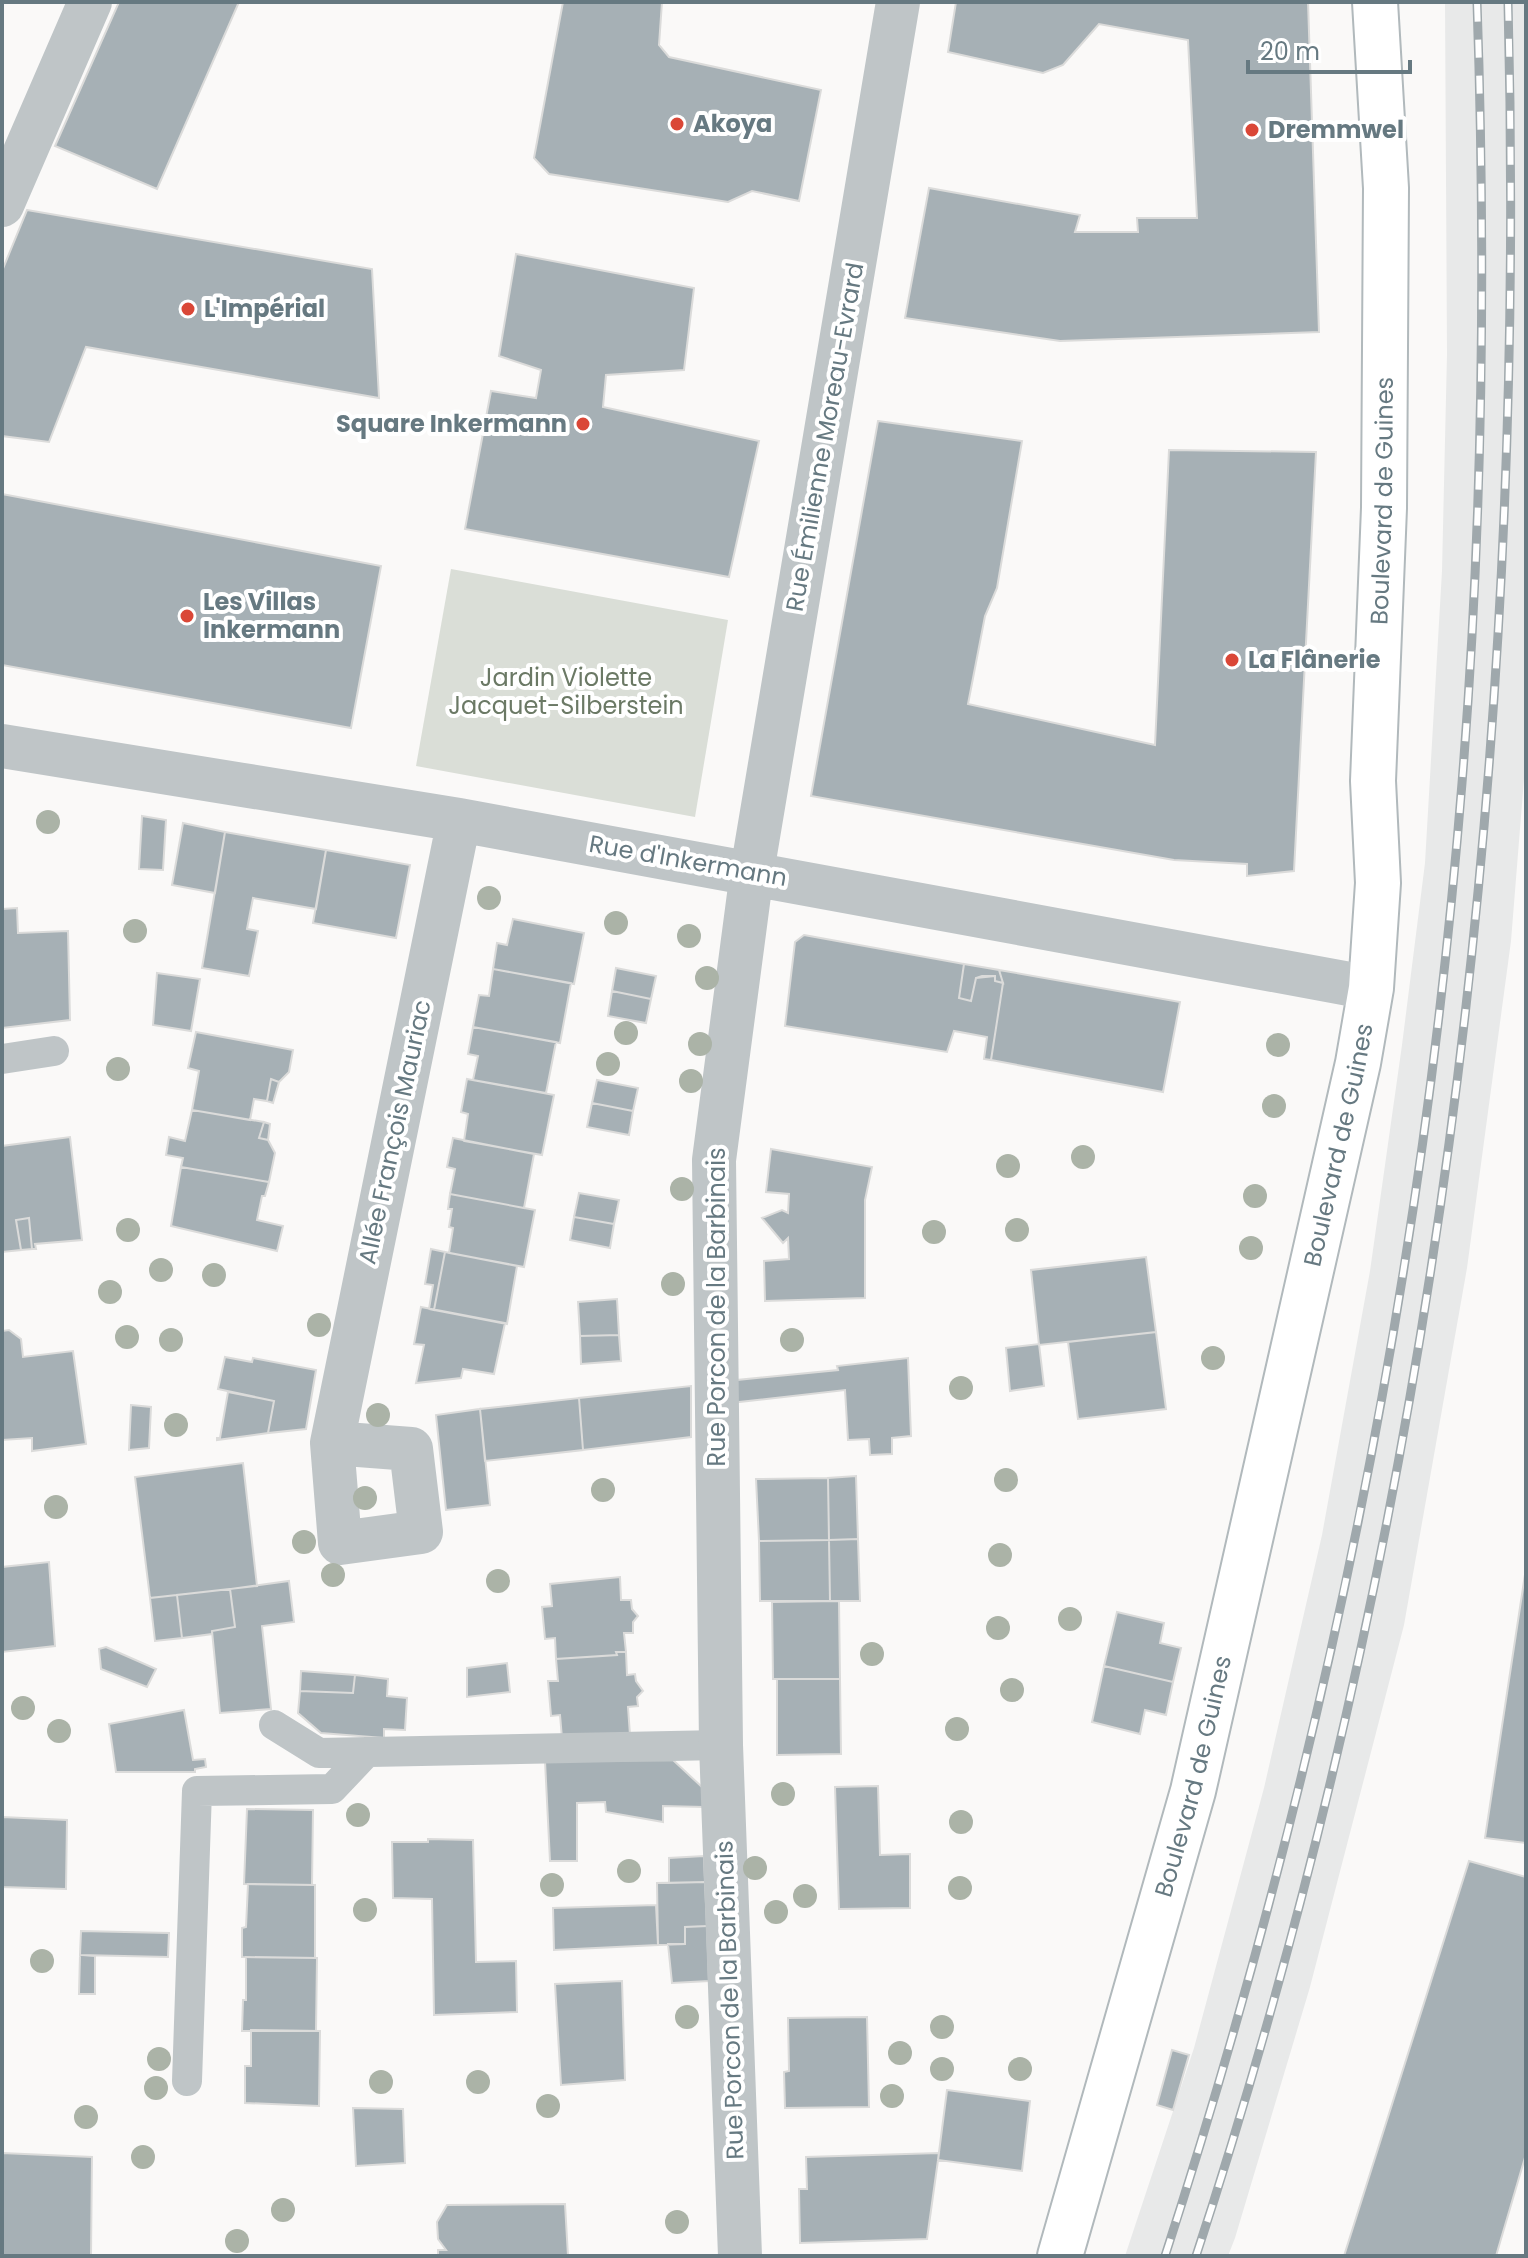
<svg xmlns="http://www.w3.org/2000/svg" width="1528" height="2258" font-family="Poppins,sans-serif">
  <rect width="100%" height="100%" fill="#faf9f8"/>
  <path fill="#e8e9e9" d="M1445 2H1526V754L1511 941 1467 1268 1404 1625 1310 1987 1235 2238 1228 2256H1125L1194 2048 1264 1788 1322 1535 1370 1271 1402 1045 1425 863 1442 571 1447 354Z"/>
  <path fill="#daded7" d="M451 569 728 620 695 817 416 766Z"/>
  <path fill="#a6b0b5" stroke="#dbdbda" stroke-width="2" d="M119 2H239L157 189 55 146Z
    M563 2H662L659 45 669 57 821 90 799 201 752 191 728 202 549 174 534 158Z
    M956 2H1308L1319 332 1060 341 905 318 929 188 1080 215 1075 232H1138L1137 218H1197L1188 40 1099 24 1063 65 1043 73 948 52Z
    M27 210 372 269 379 398 86 347 49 442 2 436V271Z
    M516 254 694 288 684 370 606 375 603 407 759 441 729 577 465 529 491 391 536 398 541 370 499 356Z
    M878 421 1022 441 997 588 985 616 968 704 1155 745 1169 450 1316 452 1294 871 1247 876V864L1174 860 811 796Z
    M2 494 381 566 351 728 2 665Z
    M142 816 166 820 163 870 139 869Z
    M183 823 225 832 215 893 172 885Z
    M225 832 326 850 316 909 253 898 247 929 258 931 249 976 202 968Z
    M326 850 410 865 396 938 313 923Z
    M17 908 18 933 68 931 70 1020 2 1028V909Z
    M513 919 584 933 574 984 493 969 497 943 507 945Z
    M804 935 964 964 959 998 971 1001 976 978 995 976V981L1003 983 991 1060 984 1059 987 1037 954 1031 947 1052 785 1026 795 942Z
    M964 964 999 970 1003 983 995 981V976H982L976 978 971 1001 959 998Z
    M616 968 656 976 651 999 612 991Z
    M493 969 571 983 560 1043 473 1027 479 995 489 996Z
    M999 970 1180 1002 1163 1092 991 1060 1003 983Z
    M157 973 200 979 191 1031 153 1025Z
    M612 991 651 999 646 1023 608 1016Z
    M473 1027 556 1042 546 1093 473 1080 478 1056 468 1054Z
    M196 1032 293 1050 289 1072 279 1082 271 1079 267 1101 254 1099 250 1120 192 1110 199 1071 188 1068Z
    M271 1079 279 1082 273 1103 267 1101Z
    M467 1079 554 1095 542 1155 464 1141 468 1114 461 1112Z
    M597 1080 638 1088 633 1111 592 1103Z
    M592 1103 633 1111 629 1135 587 1127Z
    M192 1110 264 1122 259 1138 268 1140 275 1153 269 1182 181 1167 183 1158 166 1155 169 1137 185 1141Z
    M264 1122 270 1124 268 1140 259 1138Z
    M70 1137 82 1240 35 1244 36 1249H32L29 1218 16 1220 21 1250 2 1252V1146Z
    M453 1138 534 1154 524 1208 450 1194 455 1169 447 1167Z
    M771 1149 872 1167 865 1200V1298L765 1301 764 1261 789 1259 788 1238 783 1243 762 1218 782 1210 788 1213 789 1194 766 1192Z
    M181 1167 269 1182 265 1196H262L257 1220 283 1226 277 1251 171 1226Z
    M579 1193 619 1200 614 1224 574 1217Z
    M450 1194 535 1210 524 1267 449 1253 453 1228 449 1227 452 1209H448Z
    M574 1217 614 1224 610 1248 570 1240Z
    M29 1218 32 1249 21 1250 16 1220Z
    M431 1249 445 1252 434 1310 429 1309 433 1285 425 1284Z
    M445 1252 517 1266 507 1324 434 1310Z
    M1146 1257 1156 1332 1039 1345 1031 1270Z
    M617 1299 619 1335 580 1336 578 1302Z
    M421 1307 505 1323 494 1374 463 1369 461 1378 416 1383 424 1345 414 1344Z
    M9 1330 21 1339 23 1357 73 1351 86 1444 32 1451V1438L2 1440V1331Z
    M1156 1332 1166 1409 1078 1419 1068 1342Z
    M619 1335 621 1361 581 1364 580 1336Z
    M1039 1344 1044 1386 1010 1391 1006 1348Z
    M225 1357 252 1362 253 1358 316 1370 306 1429 268 1433 274 1401 218 1389Z
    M908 1358 911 1436 892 1438V1454L870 1455 869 1439 848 1440 845 1390 730 1403 737 1380 838 1370 837 1366Z
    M691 1386V1437L583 1450 579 1398Z
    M228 1392 274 1401 268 1433 217 1440V1438H220Z
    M579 1398 583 1450 485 1461 480 1409Z
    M131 1405 151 1407 149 1448 129 1450Z
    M480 1409 490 1505 446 1510 436 1415Z
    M243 1463 257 1586 150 1598 135 1477Z
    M856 1476 858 1539 829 1540 828 1478Z
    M828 1478 829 1540 759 1541 756 1479Z
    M858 1539 860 1601H830L829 1540Z
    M829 1540 830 1601H760L759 1541Z
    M49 1562 55 1646 2 1652V1567Z
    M1526 1568V1843L1485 1838Z
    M620 1577 621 1600H631L632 1609 638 1616 633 1622V1633H624L626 1652H616L617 1655 556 1659 555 1638 545 1639 542 1607 552 1606 550 1584Z
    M289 1581 294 1622 262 1626 271 1709 220 1713 212 1631 235 1627 230 1589Z
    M230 1589 235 1627 212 1631V1634L182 1638 177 1595Z
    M177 1595 182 1638 155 1641 150 1598Z
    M839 1601 840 1679H773L772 1602Z
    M1117 1612 1164 1623 1160 1643 1181 1648 1173 1682 1104 1666Z
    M106 1647 156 1669 147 1687 101 1669 99 1649Z
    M616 1652H626L627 1675 635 1674 636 1681 643 1691 637 1697 638 1706 628 1707 630 1735 562 1738 560 1715 551 1716 548 1681H558L556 1659 617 1655Z
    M507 1663 510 1692 467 1697V1668Z
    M1104 1666 1173 1682 1166 1715 1145 1710 1140 1734 1092 1722Z
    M301 1671 355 1675 353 1693 300 1691Z
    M355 1675 388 1679 387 1696 407 1698 405 1730 384 1729V1738L321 1733 298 1713 300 1691 353 1693Z
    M777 1679H840L841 1754 777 1755Z
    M184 1710 193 1760 205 1759 206 1767 195 1769V1772H116L109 1724Z
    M673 1760 703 1788 704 1807 663 1806V1822L606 1812 605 1802 577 1803V1861H550L545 1761Z
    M878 1786 880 1855 910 1854V1908L839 1909 835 1787Z
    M247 1809 313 1810 312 1885 244 1884Z
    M2 1817 67 1820 66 1889 2 1887Z
    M428 1839 473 1840 476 1962 516 1961 517 2012 434 2015 432 1899 393 1898 392 1842H428Z
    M704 1856 705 1882 669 1883V1858Z
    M1469 1861 1526 1877V2154L1496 2256H1344Z
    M705 1882 707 1926 685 1927V1944L658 1945 657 1883Z
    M248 1884 315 1885V1958L242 1957V1928L246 1927Z
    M656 1905 658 1945 554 1950 553 1908Z
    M707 1926 709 1981 672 1983 668 1944H685V1927Z
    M81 1931 169 1933 168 1957 80 1955Z
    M80 1955 95 1956V1994H79Z
    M246 1957 317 1958 316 2031H242L243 2000H246Z
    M622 1981 625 2080 561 2085 555 1984Z
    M867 2017 869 2107 785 2108 784 2072 789 2071 788 2018Z
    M251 2030 320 2031 319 2106 245 2103V2066H251Z
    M1172 2050 1189 2055 1173 2110 1157 2105Z
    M947 2090 1030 2101 1022 2171 938 2160Z
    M353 2108 403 2109 405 2163 356 2166Z
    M2 2153 92 2157 91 2256H2Z
    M939 2153 927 2239 800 2243 799 2189H807L806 2157Z
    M565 2204 568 2256H438V2250H446L438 2239 437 2222 447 2205Z"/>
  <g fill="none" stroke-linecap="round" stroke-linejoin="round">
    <g stroke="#b1b9bc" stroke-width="48">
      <g id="secondary">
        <path id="s1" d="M1060 2256 1193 1791 1358 1063 1371 988 1378 883 1373 781 1384 508 1386 188 1375 2"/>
      </g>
    </g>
    <path stroke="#bfc5c7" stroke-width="30" d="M2 1059 54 1051
      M274 1725 319 1753 721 1745
      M187 2081 197 1791 332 1789 367 1752"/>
    <path stroke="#bfc5c7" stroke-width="44" d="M2 205 90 2
      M2 746 459 820 1371 988
      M332 1443 411 1449 421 1532 340 1543 332 1443 459 820
      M740 2256 721 1745 714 1160 752 872 898 2"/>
    <use href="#secondary" stroke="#fff" stroke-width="44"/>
    <g stroke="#9fa8ac" stroke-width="9">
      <path id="rail" d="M1165 2256C1320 1779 1422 1284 1462 783 1483 523 1486 263 1477 2
        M1196 2256C1435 1530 1528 765 1508 2"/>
    </g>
    <use href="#rail" stroke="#fff" stroke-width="6" stroke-dasharray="18" stroke-linecap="butt"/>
  </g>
  <g fill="#abb3a7">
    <circle cx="48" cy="822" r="12"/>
    <circle cx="489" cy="898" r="12"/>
    <circle cx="616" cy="923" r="12"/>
    <circle cx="135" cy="931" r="12"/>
    <circle cx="689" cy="936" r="12"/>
    <circle cx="707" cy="978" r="12"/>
    <circle cx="626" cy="1033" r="12"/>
    <circle cx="700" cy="1044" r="12"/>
    <circle cx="1278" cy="1045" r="12"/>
    <circle cx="608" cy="1064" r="12"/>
    <circle cx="118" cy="1069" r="12"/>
    <circle cx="691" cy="1081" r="12"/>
    <circle cx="1274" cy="1106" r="12"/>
    <circle cx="1083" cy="1157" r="12"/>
    <circle cx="1008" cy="1166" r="12"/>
    <circle cx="682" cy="1189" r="12"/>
    <circle cx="1255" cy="1196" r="12"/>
    <circle cx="128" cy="1230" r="12"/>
    <circle cx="1017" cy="1230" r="12"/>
    <circle cx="934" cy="1232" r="12"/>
    <circle cx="1251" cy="1248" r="12"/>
    <circle cx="161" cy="1270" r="12"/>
    <circle cx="214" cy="1275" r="12"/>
    <circle cx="673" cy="1284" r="12"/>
    <circle cx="110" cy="1292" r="12"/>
    <circle cx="319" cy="1325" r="12"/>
    <circle cx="127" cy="1337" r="12"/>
    <circle cx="171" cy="1340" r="12"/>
    <circle cx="792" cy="1340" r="12"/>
    <circle cx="1213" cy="1358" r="12"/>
    <circle cx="961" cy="1388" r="12"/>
    <circle cx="378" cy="1415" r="12"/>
    <circle cx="176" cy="1425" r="12"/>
    <circle cx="1006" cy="1480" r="12"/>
    <circle cx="603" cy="1490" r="12"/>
    <circle cx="365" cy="1498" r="12"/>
    <circle cx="56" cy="1507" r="12"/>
    <circle cx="304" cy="1542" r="12"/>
    <circle cx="1000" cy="1555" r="12"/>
    <circle cx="333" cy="1575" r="12"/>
    <circle cx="498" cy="1581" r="12"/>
    <circle cx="1070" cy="1619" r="12"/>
    <circle cx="998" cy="1628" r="12"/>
    <circle cx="872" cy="1654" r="12"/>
    <circle cx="1012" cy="1690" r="12"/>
    <circle cx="23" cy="1708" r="12"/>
    <circle cx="957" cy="1729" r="12"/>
    <circle cx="59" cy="1731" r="12"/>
    <circle cx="783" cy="1794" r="12"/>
    <circle cx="358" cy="1815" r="12"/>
    <circle cx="961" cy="1822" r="12"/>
    <circle cx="755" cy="1868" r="12"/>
    <circle cx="629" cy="1871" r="12"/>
    <circle cx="552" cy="1885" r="12"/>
    <circle cx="960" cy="1888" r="12"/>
    <circle cx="805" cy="1896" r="12"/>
    <circle cx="365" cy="1910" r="12"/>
    <circle cx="776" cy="1912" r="12"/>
    <circle cx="42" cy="1961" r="12"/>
    <circle cx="687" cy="2017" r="12"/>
    <circle cx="942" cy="2027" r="12"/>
    <circle cx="900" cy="2053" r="12"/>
    <circle cx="159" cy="2059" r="12"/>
    <circle cx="942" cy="2069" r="12"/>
    <circle cx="1020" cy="2069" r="12"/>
    <circle cx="381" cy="2082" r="12"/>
    <circle cx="478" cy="2082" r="12"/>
    <circle cx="156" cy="2088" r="12"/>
    <circle cx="892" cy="2096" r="12"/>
    <circle cx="548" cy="2106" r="12"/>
    <circle cx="86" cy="2117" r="12"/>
    <circle cx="143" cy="2157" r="12"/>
    <circle cx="283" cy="2210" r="12"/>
    <circle cx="677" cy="2222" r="12"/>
    <circle cx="237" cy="2241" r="12"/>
  </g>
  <g fill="#da4737" stroke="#fff" stroke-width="3">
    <circle cx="677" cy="124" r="8"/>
    <circle cx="1252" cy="130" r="8"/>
    <circle cx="188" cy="309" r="8"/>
    <circle cx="583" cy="424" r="8"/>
    <circle cx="187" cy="616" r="8"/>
    <circle cx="1232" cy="660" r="8"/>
  </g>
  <g text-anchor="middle" stroke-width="8" stroke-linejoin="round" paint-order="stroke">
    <g font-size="24" font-weight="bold" fill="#667981" stroke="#fff" text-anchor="start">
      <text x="693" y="132">Akoya</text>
      <text x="1268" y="138">Dremmwel</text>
      <text x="204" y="317">L'Impérial</text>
      <text x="567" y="432" text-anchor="end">Square Inkermann</text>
      <text x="203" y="610">Les Villas<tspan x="203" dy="28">Inkermann</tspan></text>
      <text x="1248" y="668">La Flânerie</text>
    </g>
    <g font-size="24" fill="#667981" stroke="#fff">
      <text transform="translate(825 437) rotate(-80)" y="8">Rue Émilienne Moreau-Evrard</text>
      <text dy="8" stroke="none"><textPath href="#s1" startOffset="1794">Boulevard de Guines</textPath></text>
      <text transform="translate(688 861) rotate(10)" y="8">Rue d'Inkermann</text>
      <text transform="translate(395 1132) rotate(-78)" y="8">Allée François Mauriac</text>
      <text dy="8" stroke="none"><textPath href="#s1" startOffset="1146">Boulevard de Guines</textPath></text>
      <text transform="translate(717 1307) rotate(-90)" y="8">Rue Porcon de la Barbinais</text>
      <text dy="8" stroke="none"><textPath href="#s1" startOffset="498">Boulevard de Guines</textPath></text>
      <text transform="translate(730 2000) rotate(-92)" y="8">Rue Porcon de la Barbinais</text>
    </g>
    <g font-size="24" fill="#6b7965" stroke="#fff">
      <text x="566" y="686">Jardin Violette<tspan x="566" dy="28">Jacquet-Silberstein</tspan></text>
    </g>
  </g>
  <rect width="1528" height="2258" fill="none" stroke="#667981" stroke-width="8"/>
  <path d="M1248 60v12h162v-12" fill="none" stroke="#667981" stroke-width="4"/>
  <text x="1260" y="60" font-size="24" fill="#667981" stroke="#ffffff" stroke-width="6" paint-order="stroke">20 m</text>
</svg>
